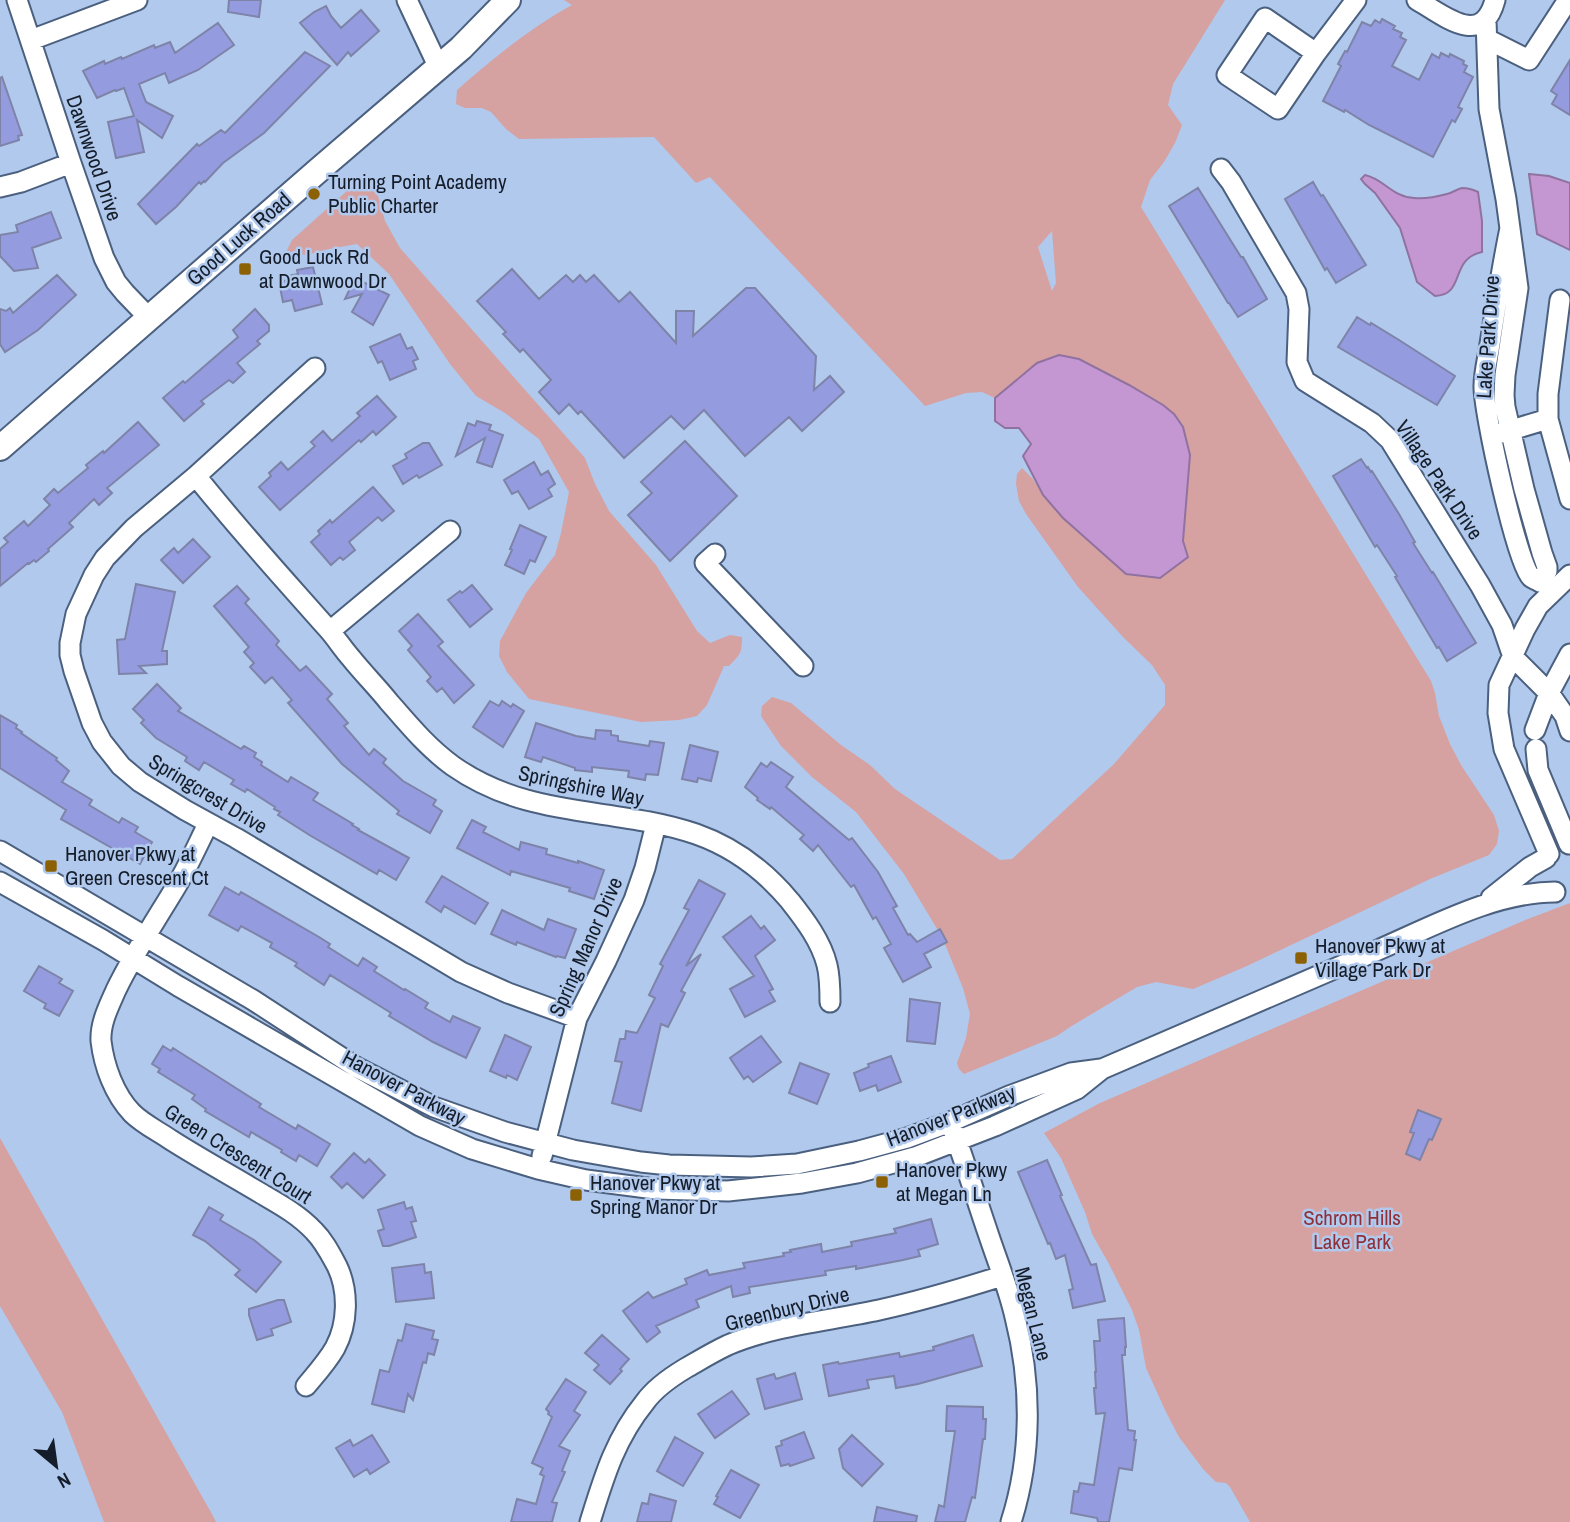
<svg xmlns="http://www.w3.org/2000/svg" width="1570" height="1522" font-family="'Archivo Narrow',sans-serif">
  <rect width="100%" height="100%" fill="#b1c9ec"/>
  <path fill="#d6a1a1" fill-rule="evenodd" d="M564 0H1225L1173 84 1168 105 1182 125 1175 143 1164 162 1150 180 1141 207 1431 681 1435 693 1439 716 1450 744 1461 765 1494 815 1499 831 1497 844 1489 855 1430 879 1247 966 1193 989 1156 982 1137 987 1070 1027 1057 1036 964 1074 959 1069 957 1063 966 1038 970 1014 963 988 942 937 904 874 856 812 812 777 781 746 761 716 762 706 772 697 791 703 841 745 870 765 895 789 1000 860 1012 859 1114 764 1165 705V685L1152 665 1123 637 1078 587 1026 514 1019 501 1016 484 1017 474 1022 468 1033 479 1043 495 1063 518 1126 574 1188 557 1183 541 1190 455 1174 414 1163 405 1129 385 1037 363 995 398 982 392 966 393 925 406 710 177 696 183 654 137 519 139 506 129 491 112 482 108H465L456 104 457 90C492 59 530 28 572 5ZM1052 231 1056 283 1052 291 1038 247Z
    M367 181 376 189 385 221 400 248 585 458 595 484 609 511 656 565 697 631 710 643 730 635 742 637C742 653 740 655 729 666H724L707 705 697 716 679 720 641 722 529 699 507 672 499 656 500 641 526 593 555 555 561 533 569 492 539 439 505 413 476 396 450 364 389 274 357 244 329 249 306 255 286 252 292 240 357 182Z
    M1570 903V1522H1250L1230 1487 1226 1483 1216 1482 1203 1469 1179 1437 1166 1412 1146 1368 1139 1330 1132 1310 1109 1264 1092 1234 1085 1212 1061 1158 1044 1133 1100 1103 1523 921Z
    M0 1138 213 1516 216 1522H104L62 1412 0 1306Z"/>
  <path fill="#c597d2" stroke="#9072a0" stroke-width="2" d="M1529 174 1549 176 1570 183V250L1537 234Z
    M1365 175C1384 179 1392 197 1414 198 1425 199 1436 197 1447 194 1452 193 1457 189 1462 188 1468 188 1474 190 1478 192L1482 221V252C1449 259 1466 295 1435 296L1417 282 1400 228 1375 193 1365 184 1361 179Z
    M1059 355 1079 359 1129 385 1163 405 1174 414 1183 427 1190 455 1183 541 1188 557 1160 578 1126 574 1063 518 1043 495 1023 456 1031 444 1019 428H1005L995 421V398L1037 363Z"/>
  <path fill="#949cdf" stroke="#7e83a8" stroke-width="2" d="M229 0H261L259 17 228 12Z
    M326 6 331 16 341 28 361 10 379 31 351 56 348 52 337 65 300 23 314 12Z
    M1382 19 1395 26 1393 29 1402 33 1400 37 1406 40 1392 66 1419 80 1432 54 1439 58 1441 53 1449 57 1450 54 1464 61 1463 64 1467 66 1464 72 1473 77 1458 107 1462 109 1455 122 1452 120 1433 157 1369 125 1345 110 1344 112 1323 101 1341 66 1338 64 1345 51 1347 52 1362 22 1371 26 1375 20 1380 23Z
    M218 23 234 45 198 70 169 83 165 73 139 84 146 102 173 116 162 138 137 120 144 152 116 158 108 122 134 116 124 88 116 91 115 90 97 98 83 71 104 61 105 64 121 57 122 59 154 45 155 48 170 42 175 53Z
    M305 52 330 66 264 133 223 163 205 182 204 181 201 184 199 182 176 207 156 224 138 204 197 144 199 146 221 130 225 133Z
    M1570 60V115L1552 104 1557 95 1551 91Z
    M2 77 22 135 18 136 19 140 0 146V78Z
    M1313 182 1321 196 1323 195 1366 265 1336 283 1327 268 1325 270 1285 199Z
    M1198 188 1241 257H1243L1267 299 1238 317 1229 303H1228L1169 206Z
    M51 212 61 238 32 248 38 268 14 271 0 256V235L18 232 16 225Z
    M313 267 322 304 295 311 292 300 283 302 279 282 288 280 287 276 298 274 297 270Z
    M512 269 539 299 566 275 573 282 580 275 586 282 594 275 619 302 630 292 676 343V311H694L693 336 746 288H755L816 356 814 390 830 376 844 392 802 431 789 417 745 456 704 410 684 429 671 416 624 458 581 411 578 414 569 404 559 414 539 392 551 380 523 349 520 352 503 334 506 332 477 301Z
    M57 275 76 295 38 330 5 352 0 344V309L6 311 10 308 13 313Z
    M355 278 389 295 373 325 352 312 362 294 345 299Z
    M255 309 269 325V331L257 341 260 344 237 363 245 372 233 383 229 380 201 401 204 404 184 421 163 398 183 381 185 383 238 337 233 330Z
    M1357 317 1370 325 1371 323 1399 340 1455 376 1437 405 1338 347Z
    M400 334 407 349 412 347 418 359 413 361 416 369 390 380 382 361 378 363 370 347Z
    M377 396 396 417 376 435 373 431 361 442 359 440 280 510 259 487 271 476 269 473 281 462 288 470 315 446 311 442 323 431 332 441 360 416 357 413Z
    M477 421 491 425 489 430 503 435 492 467 477 462 485 438 456 456 468 423 475 426Z
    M138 422 159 445 107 488 112 493 99 505 94 499 69 523 73 527 48 549 49 551 36 562 34 560 29 564 28 563 0 586V549L8 542 4 538 24 521 28 526 50 505 44 499 54 489 58 493 88 468 86 465 103 451 104 453Z
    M685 441 737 496 670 561 628 515 652 493 641 482Z
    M423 443H429L442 465 419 478 417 475 403 484 393 466 407 458 405 454Z
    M1361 459 1367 468 1368 467 1371 472 1372 471 1399 514 1415 542 1413 543 1432 573 1433 572 1476 643 1447 661 1439 647 1437 648 1395 577 1397 576 1377 545 1375 547 1333 476Z
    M534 462 541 475 548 471 555 484 548 489 552 496 529 509 518 491 512 494 504 480Z
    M373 487 394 511 382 521 378 517 349 542 355 550 343 560 340 557 331 565 311 542 320 534 318 531 330 520 332 523Z
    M520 525 546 537 535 562 530 560 524 574 505 565 512 550 510 549Z
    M193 539 210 557 183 583 161 560 174 548 178 553Z
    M136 584 175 592 162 651H167V664L139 666 146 673 119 674 117 640 125 639Z
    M472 585 492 609 470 627 448 600 460 591 462 593Z
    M237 586 249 599 245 603 279 641 276 645 300 671 306 666 332 694 327 699 348 723 344 726 369 755 374 749 386 759 383 763 403 781 436 800 433 805 442 811 430 833 397 814 399 811 342 764 288 703 292 700 272 677 265 683 250 667 254 663 244 652 249 647 214 606Z
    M418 614 443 642 438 646 474 685 454 703 442 688 437 692 427 681 431 677 408 650 412 646 399 631Z
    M157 684 181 708 178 711 241 749 244 746 256 753 254 757 262 762 261 765 288 782 291 777 318 793 313 800 353 824 352 825 359 829 358 830 409 858 396 880 379 870 377 874 311 836 278 815 280 812 274 809 275 807 247 789 245 792 231 784 234 780 204 762 199 770 185 761 187 757 156 738 141 723 144 720 133 709Z
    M490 701 499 706 502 701 511 707 513 704 524 711 503 747 473 727Z
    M0 715 17 725 16 728 22 732 21 733 57 758 56 760 69 771 62 782 92 800 89 805 119 823 122 818 138 827 135 832 152 842 140 864 61 819 66 810 0 768Z
    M536 723 576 736 595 739 596 730 611 731V735L618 736V741L649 746 650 741 664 743 658 775 646 774 645 780 628 777 629 771 592 767V772L575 770V768L543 757 541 762 525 757Z
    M690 745 718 752 711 781 698 778 697 782 682 779Z
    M771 762 793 777 786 787 849 840 852 838 878 872 897 906 893 908 908 935 910 934 917 942 940 929 947 942 924 954 931 967 903 982 884 948 891 944 876 917 873 919 854 885 851 887 818 845 813 851 800 839 804 835 771 807 770 809 757 800 758 798 745 787 761 763 767 767Z
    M472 820 486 827 483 832 519 850 521 842 547 849 546 854 578 863V861L604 870 594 899 569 891 570 888 511 871 510 875 457 848Z
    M442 876 488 903 475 924 444 906 441 912 426 902Z
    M699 880 725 894 686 966 701 954 681 991 685 993 668 1027 661 1024 641 1111 612 1103 622 1062 615 1061 620 1039H625L626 1031 637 1033 655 998 649 995 663 966 660 964 689 910 684 908Z
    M225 887 239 895 241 892 319 937 330 944 328 947 358 966 363 958 377 967 374 971 404 990 405 989 428 1003 425 1008 450 1022 453 1016 480 1028 466 1058 433 1042 389 1016 391 1013 330 975 324 985 295 966 297 963 270 947 272 943 241 926 238 931 209 915Z
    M502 910 544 930 548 919 576 929 565 958 557 956 556 957 517 942 516 945 491 934Z
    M751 916 761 929 764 926 775 940 755 956 773 989 769 991 775 1001 745 1017 730 989 754 976 723 937Z
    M39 966 62 979 59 983 73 991 59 1016 44 1008 46 1004 24 991Z
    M910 999 940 1003 935 1044 907 1041Z
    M505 1035 531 1047 517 1080 507 1075 506 1078 490 1071Z
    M761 1036 781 1062 753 1082 748 1076 744 1079 730 1058Z
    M163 1046 171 1051 173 1048 261 1104 259 1107 296 1129 298 1125 330 1144 317 1166 299 1155 296 1161 281 1152 282 1150 251 1132 249 1137 205 1111 206 1109 192 1099 195 1095 158 1072 160 1069 152 1064Z
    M891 1056 901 1082 878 1091 876 1085 860 1091 854 1073 869 1067 868 1064Z
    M800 1063 829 1074 817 1104 789 1093Z
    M1418 1110 1441 1119 1432 1140 1429 1139 1420 1160 1406 1154 1414 1133 1410 1132Z
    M354 1153 365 1163 369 1159 385 1175 363 1198 347 1183 342 1188 331 1177Z
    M1047 1160 1062 1195 1060 1196 1091 1265 1096 1264 1105 1301 1073 1308 1069 1290 1073 1289 1065 1255 1056 1259 1050 1243 1048 1244 1018 1172Z
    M404 1202 406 1209 412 1207 416 1221 411 1222 416 1237 389 1246H383L378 1231 384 1229 378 1210Z
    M209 1207 223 1215 220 1220 254 1240 281 1262 256 1292 235 1275 240 1270 205 1241 193 1235Z
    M931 1219 938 1244 918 1250 920 1256 903 1260 856 1269V1266L825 1271 826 1275 749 1287 750 1293 733 1297 731 1286 696 1300 699 1307 656 1326 660 1332 647 1342 623 1311 648 1292 653 1298 687 1284 685 1279 707 1270 709 1275 745 1268 743 1263 784 1256 783 1253 791 1252 790 1250 821 1244 822 1252 852 1246 851 1242 896 1233 894 1229Z
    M424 1264 425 1273 431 1272 434 1298 396 1302 392 1268Z
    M278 1300H284L291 1322 271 1329 273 1335 257 1340 249 1315V1309Z
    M1124 1318 1126 1347H1125V1355H1122L1128 1430 1135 1431 1134 1440H1136L1132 1470 1119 1468 1109 1522H1098L1097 1518 1071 1513 1074 1491 1078 1492 1080 1483 1094 1485 1105 1413 1096 1414 1094 1388H1096L1095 1372H1096L1094 1341H1100L1098 1320Z
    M406 1324 434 1331 432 1339 438 1340 434 1355 428 1353 426 1363 423 1362 413 1400 408 1394 404 1412 372 1404 380 1370 389 1372 398 1340 402 1341Z
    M602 1335 629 1359 620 1369 622 1371 610 1384 594 1370 599 1365 585 1353Z
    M973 1335 982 1366 918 1384 896 1388 894 1376 867 1380 869 1388 829 1396 823 1365 838 1362 839 1364 899 1353 900 1357 934 1350 933 1347Z
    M795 1373 802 1399 765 1409 757 1379 774 1374 776 1379Z
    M566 1379 586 1392 574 1411 580 1415 559 1446 570 1451 562 1471 565 1472 552 1502 557 1503 552 1522H511L517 1499 536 1504 544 1476 540 1474 543 1468 532 1463 552 1417 548 1414 549 1412 546 1409Z
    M732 1391 749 1414 715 1438 698 1414Z
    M947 1406 983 1407V1419H986L985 1439H983L975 1498 972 1497 965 1522H935L939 1505 944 1507 955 1431H946Z
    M804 1432 814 1458 790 1466 789 1464 781 1466 776 1447 782 1445 781 1441Z
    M372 1435 389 1462 370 1474 367 1469 354 1477 336 1448 350 1440 353 1446Z
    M852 1435 883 1464 862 1486 843 1468 839 1449Z
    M675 1437 703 1453 683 1486 657 1471Z
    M731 1470 759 1485 740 1518 714 1504 718 1497 716 1496Z
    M650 1494 676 1501 671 1522H637L642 1503 648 1504Z
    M877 1507 917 1516 916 1522H874Z"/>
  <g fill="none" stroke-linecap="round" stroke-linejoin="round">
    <g stroke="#4b607f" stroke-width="23">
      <path id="minor" d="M17 0 71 163 104 258 116 282 125 293 150 319
        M407 0 439 68
        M1417 0C1443 15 1482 49 1495 0
        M1486 20 1489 109 1506 199 1518 288 1505 375 1504 395 1505 407 1524 489 1542 553 1547 567V571L1540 582C1537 580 1533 579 1531 577 1517 564 1483 410 1484 386 1484 372 1488 358 1490 344 1496 305 1502 267 1510 228
        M1487 39 1529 60 1568 0
        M31 40 137 0
        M1316 53 1265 18 1227 75 1278 109 1316 53 1356 0
        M1221 169 1231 182 1296 293 1299 309 1297 362 1305 381 1372 423 1390 440 1480 585 1502 625 1513 657 1549 693 1565 716 1570 731
        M0 187 21 182 71 163
        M1560 300 1548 394V419L1570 499
        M315 368 196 476 134 528 105 558 94 575 76 614 70 643V655L74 671 92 723 102 742 121 766 140 782 185 810 236 838 461 972 508 993 577 1018
        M1498 434 1548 419
        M196 476C238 529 283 578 328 629 336 638 343 649 351 658 363 673 377 687 389 702 409 725 428 748 453 766 530 820 613 806 696 834 733 847 765 871 790 901 805 920 821 941 827 965 830 977 830 990 830 1002
        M715 554 705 563 803 666
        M330 631 450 531
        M1535 730 1549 693 1570 654
        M1536 749 1538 770 1569 844
        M208 824C197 846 187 869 174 890 154 923 133 955 116 990 109 1006 100 1023 101 1041 104 1066 114 1094 132 1113 143 1124 158 1131 171 1140 201 1159 232 1176 262 1194 281 1205 299 1215 314 1231 324 1241 330 1253 337 1266 349 1291 348 1324 335 1348 327 1362 316 1374 306 1386
        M0 851 253 1000 356 1067 434 1107 505 1132 573 1150 641 1162 669 1165 751 1167 797 1164 859 1151 907 1138 950 1122 1009 1096 1071 1073 1101 1069
        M1549 854 1504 749 1498 713 1499 685 1525 629 1538 606 1570 575
        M0 882 103 940 178 986 420 1126 472 1149 538 1169 586 1180 655 1189 728 1191 802 1183 857 1173 915 1157 995 1126 1077 1089 1102 1069C1194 1029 1286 989 1378 950 1433 926 1495 892 1555 892
        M1491 898 1530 867 1546 858
        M953 1130C966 1165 977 1201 989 1236 998 1263 1009 1290 1015 1317 1032 1384 1032 1456 1011 1522
        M542 1156 577 1018 606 961 634 900 645 868 656 824
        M590 1522C604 1477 615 1439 645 1402 655 1388 671 1377 686 1368 700 1360 713 1352 728 1345 775 1325 829 1321 879 1310 920 1301 961 1289 1002 1276"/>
    </g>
    <g stroke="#4b607f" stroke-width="28">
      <path id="major" d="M0 448 321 168 461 48 508 0"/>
    </g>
    <use href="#minor" stroke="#fff" stroke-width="19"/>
    <use href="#major" stroke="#fff" stroke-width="24"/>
  </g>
  <g fill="#8c6104" stroke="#b1c9ec" stroke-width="2.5">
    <circle cx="314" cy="194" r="7"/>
    <rect x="238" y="262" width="14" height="14" rx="3.5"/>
    <rect x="44" y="859" width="14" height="14" rx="3.5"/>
    <rect x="1294" y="951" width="14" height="14" rx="3.5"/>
    <rect x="875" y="1175" width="14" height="14" rx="3.5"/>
    <rect x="569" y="1188" width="14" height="14" rx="3.5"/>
  </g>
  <g text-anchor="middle" stroke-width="5" stroke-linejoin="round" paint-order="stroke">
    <g font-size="21" fill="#151d2a" stroke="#b1c9ec">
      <text transform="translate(94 158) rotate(71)" y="7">Dawnwood Drive</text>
      <text transform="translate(239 239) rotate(-41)" y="7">Good Luck Road</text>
      <text transform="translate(1488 337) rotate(-86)" y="7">Lake Park Drive</text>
      <text transform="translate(1439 480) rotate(56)" y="7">Village Park Drive</text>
      <text transform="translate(581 786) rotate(12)" y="7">Springshire Way</text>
      <text transform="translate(208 794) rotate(31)" y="7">Springcrest Drive</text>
      <text transform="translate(586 947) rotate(-66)" y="7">Spring Manor Drive</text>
      <text transform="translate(404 1088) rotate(28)" y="7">Hanover Parkway</text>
      <text transform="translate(951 1116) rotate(-21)" y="7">Hanover Parkway</text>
      <text transform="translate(238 1154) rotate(32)" y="7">Green Crescent Court</text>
      <text transform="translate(787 1309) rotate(-14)" y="7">Greenbury Drive</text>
      <text transform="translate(1033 1314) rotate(76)" y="7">Megan Lane</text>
    </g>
    <g font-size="21" fill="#151d2a" stroke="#b1c9ec" text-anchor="start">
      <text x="328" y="189">Turning Point Academy<tspan x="328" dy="24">Public Charter</tspan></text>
      <text x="259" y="264">Good Luck Rd<tspan x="259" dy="24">at Dawnwood Dr</tspan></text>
      <text x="65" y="861">Hanover Pkwy at<tspan x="65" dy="24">Green Crescent Ct</tspan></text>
      <text x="1315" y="953">Hanover Pkwy at<tspan x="1315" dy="24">Village Park Dr</tspan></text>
      <text x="896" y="1177">Hanover Pkwy<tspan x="896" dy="24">at Megan Ln</tspan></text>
      <text x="590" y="1190">Hanover Pkwy at<tspan x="590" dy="24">Spring Manor Dr</tspan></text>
    </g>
    <g font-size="21" fill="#8f3039" stroke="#b1c9ec">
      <text x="1352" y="1225">Schrom Hills<tspan x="1352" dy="24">Lake Park</tspan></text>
    </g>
  </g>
  <g transform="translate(56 1466) rotate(151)" stroke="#b1c9ec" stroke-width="5" paint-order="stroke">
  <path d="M0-5L12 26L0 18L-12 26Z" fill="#151d2a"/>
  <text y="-10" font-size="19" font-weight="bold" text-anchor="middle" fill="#151d2a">N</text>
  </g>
</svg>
